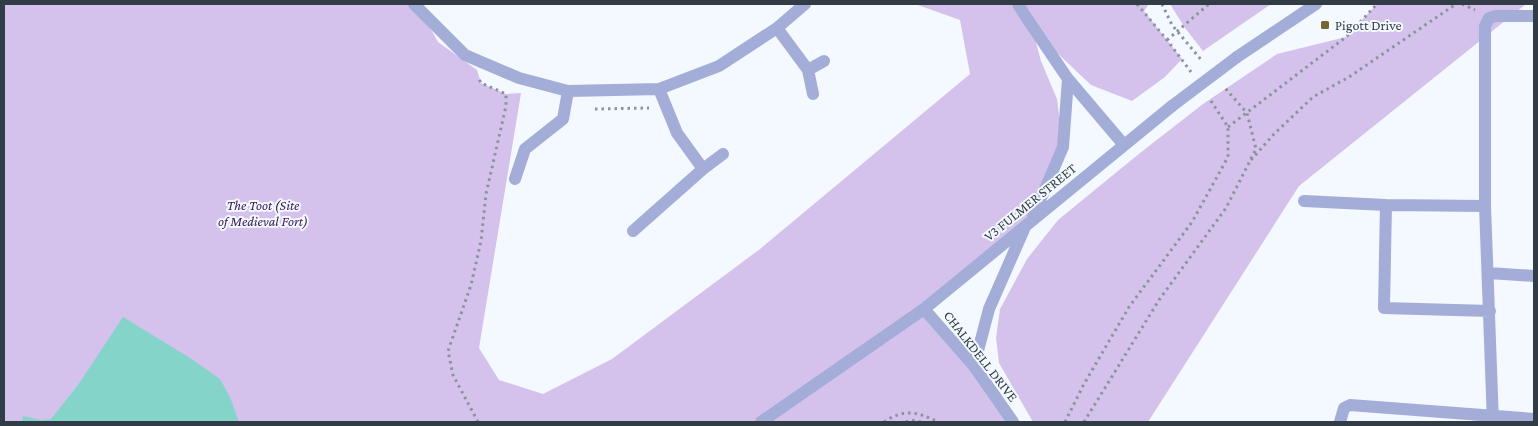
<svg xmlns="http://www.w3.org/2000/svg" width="1538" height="426" font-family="'Crimson Pro',serif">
  <rect width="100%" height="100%" fill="#f3f9fe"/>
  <path fill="#d4c2ec" d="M4 4H414L423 15 438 42 477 70 481 83 506 94 521 93 479 348 499 380 543 394 612 359 760 249 970 74 960 20 915 4H1149L1144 11 1182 59 1165 77 1132 101 1091 85 1054 50 1028 13 1041 61 1057 99 1063 147 1032 220 925 309 1013 422H4Z
    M1170 4H1271L1203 51 1185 28Z
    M1377 4H1526L1299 186 1148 422H1033L999 363 996 338 1000 309 1027 259 1058 220 1140 153 1203 104 1277 54 1346 37Z"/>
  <path fill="#84d4c9" d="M123 317 190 358 220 379 230 397 239 422H22L23 416 41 420 51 419 78 385Z"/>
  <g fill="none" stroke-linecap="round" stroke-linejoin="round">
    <path stroke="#8b949c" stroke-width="3" stroke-dasharray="2.5 4" stroke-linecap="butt" d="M1137 4 1167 40 1191 72
      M1162 4 1172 25 1203 62
      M1462 4 1475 10
      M1167 40 1209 4
      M595 109 649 108
      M1228 127 1346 37 1377 4
      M1251 160 1274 134 1313 97 1349 77 1456 4
      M478 422 453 375 448 351 471 285 481 241 486 194 506 106V94L481 83 479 79
      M884 422C904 408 918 412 938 422
      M906 422 911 420 921 422
      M1065 422 1084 384 1129 307 1192 222 1228 157V127L1209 98
      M1084 422 1159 300 1226 208 1256 149 1247 113 1225 88"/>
    <path stroke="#a3add8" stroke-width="12" d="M414 4 465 55 519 78 568 91 659 89 719 66 777 28 805 4
      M1018 4 1024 14 1068 79 1124 145
      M777 28 808 70 813 94
      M1237 57 1316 4
      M808 70 824 61
      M659 89 677 133 703 169 723 154
      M515 179 525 149 563 119 568 91
      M1304 201 1386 205 1485 206
      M1386 205 1384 308 1490 311
      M1033 217 1063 147 1068 79
      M633 231 703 169
      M1489 273 1534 276
      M924 309 974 366 1013 422
      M974 366 989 309 1025 227
      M761 422 924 309 1172 106
      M1340 422 1344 408 1350 405 1534 419
      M1493 422 1485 206V26L1489 18 1496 16H1534"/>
    <path stroke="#a3add8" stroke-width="12" d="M1172 106 1237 57"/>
  </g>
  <rect fill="#756835" stroke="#f3f9fe" stroke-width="2" x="1320" y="20" width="10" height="10" rx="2.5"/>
  <g text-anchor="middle" stroke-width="4" stroke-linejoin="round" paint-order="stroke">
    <g font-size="14" fill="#313c46" stroke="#f3f9fe" text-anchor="start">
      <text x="1335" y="30">Pigott Drive</text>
    </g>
    <g font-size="14" fill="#313c46" stroke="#f3f9fe">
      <text transform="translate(1030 202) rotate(-39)" y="5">V3 FULMER STREET</text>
      <text transform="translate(981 356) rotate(52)" y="5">CHALKDELL DRIVE</text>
    </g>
    <g font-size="14" font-style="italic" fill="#381656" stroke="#f3f9fe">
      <text x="263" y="210">The Toot (Site<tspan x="263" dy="16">of Medieval Fort)</tspan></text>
    </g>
  </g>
  <rect width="1538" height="426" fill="none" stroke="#313c46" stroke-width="10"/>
</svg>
